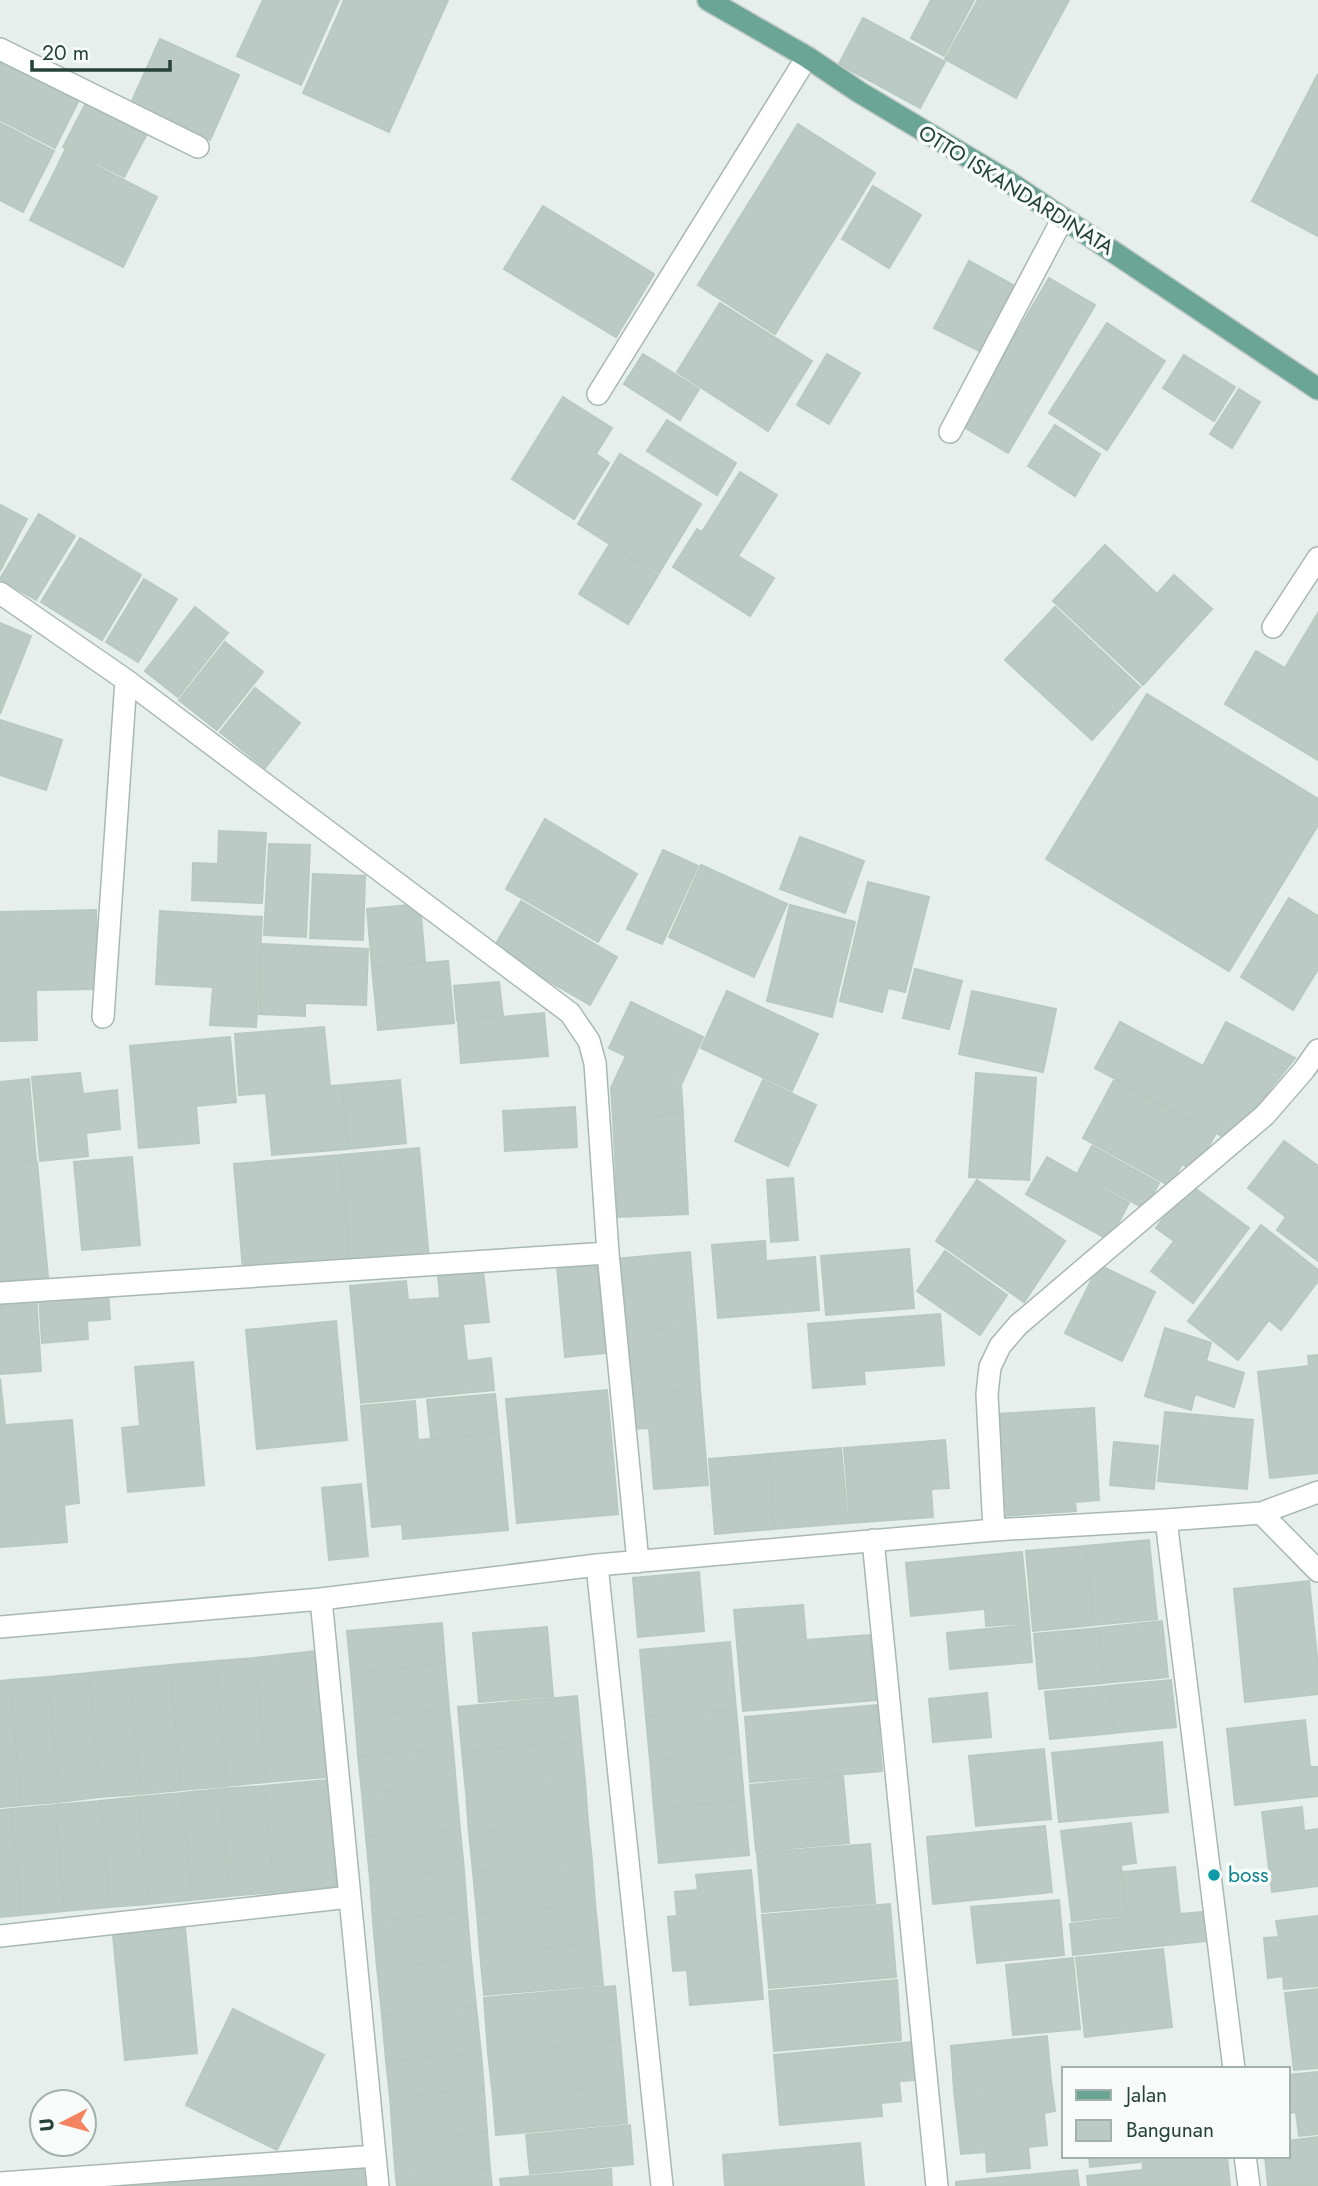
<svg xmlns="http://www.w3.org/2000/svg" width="1318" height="2186" font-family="Jost,sans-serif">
  <rect width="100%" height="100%" fill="#e6efeb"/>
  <path fill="#bbcac4" stroke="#b8c9c2" stroke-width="2" d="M263 0H339L301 85 237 56Z
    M344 0H448L426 49 340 10Z
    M931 0H974L944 56 911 38Z
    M978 0H1069L1016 98 945 59Z
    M340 10 426 49 389 132 303 93Z
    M863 18 945 62 920 108 839 64Z
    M160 39 239 75 210 140 131 103Z
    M0 55 81 96 55 148 0 120Z
    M1318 74V236L1252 201Z
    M88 99 149 130 124 177 63 147Z
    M0 123 54 151 23 212 0 200Z
    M798 124 875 173 852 211 775 161Z
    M65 150 157 197 143 226 51 179Z
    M775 161 852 211 829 247 752 198Z
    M51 179 143 226 123 267 30 220Z
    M873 186 921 215 889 268 842 239Z
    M752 198 829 247 804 287 727 238Z
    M543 206 654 274 616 337 504 269Z
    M727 238 804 287 775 334 698 285Z
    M969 261 1017 287 983 353 934 328Z
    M1049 278 1095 305 1008 453 962 426Z
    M720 303 812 361 768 431 677 372Z
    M1107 323 1165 361 1107 450 1049 413Z
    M643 354 699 389 680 420 624 384Z
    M827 354 860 373 829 424 797 405Z
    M1184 355 1235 387 1214 421 1163 388Z
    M1239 389 1260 402 1232 448 1210 434Z
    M563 397 612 428 596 454 609 463 574 519 512 479Z
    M667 420 736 463 717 495 647 451Z
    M1055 425 1100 454 1075 496 1028 466Z
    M620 454 659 478 616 548 578 524Z
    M740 472 777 495 738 556 774 578 750 616 673 567 697 529 702 532Z
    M659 478 701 504 659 573 616 548Z
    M0 505 27 519 0 571Z
    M39 514 75 536 36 600 0 579Z
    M80 538 141 575 102 640 41 602Z
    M609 545 658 575 628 624 579 594Z
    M1105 545 1157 594 1174 575 1212 609 1143 685 1053 601Z
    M144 579 177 599 138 662 106 642Z
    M195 607 228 633 178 697 145 671Z
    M1055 607 1140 687 1092 740 1005 660Z
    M1318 613V760L1225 704 1256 651 1285 668Z
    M0 623 31 636 0 714Z
    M225 642 263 672 217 730 179 700Z
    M255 688 300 723 265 768 220 732Z
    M1147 694 1318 799V825L1229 971 1046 859Z
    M0 720 62 740 46 790 0 775Z
    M545 819 637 874 598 942 506 889Z
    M219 831 266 833 262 903 192 900 193 863 218 864Z
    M800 837 864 861 845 913 780 889Z
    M269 844 310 845 306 937 264 935Z
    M663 850 698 866 662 944 627 929Z
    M701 865 787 904 754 977 669 937Z
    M313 874 365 876 363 940 310 938Z
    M868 882 929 897 905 992 888 988 882 1012 840 1001Z
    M1289 898 1318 916V969L1293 1010 1241 977Z
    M521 901 617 957 590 1005 493 949Z
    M420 904 425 961 372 966 367 909Z
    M790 905 855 922 832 1017 767 1001Z
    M96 910 97 989 36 990 37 1040 0 1041V912Z
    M160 911 262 917 256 1027 210 1025 213 987 156 984Z
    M262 944 368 949 366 1005 305 1003V1016L259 1014Z
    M448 961 454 1023 378 1030 372 967Z
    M915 969 962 981 949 1029 903 1018Z
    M499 982 503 1016 457 1020 454 986Z
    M727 991 818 1034 792 1091 701 1048Z
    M972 991 1056 1009 1043 1072 959 1054Z
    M631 1002 703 1037 682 1083 609 1048Z
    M544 1013 548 1056 461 1063 458 1021Z
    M1120 1022 1203 1066 1226 1022 1295 1058 1229 1140 1095 1068Z
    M324 1027 330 1086 342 1085 347 1149 272 1155 266 1093 239 1095 235 1034Z
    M230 1037 236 1102 196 1106 199 1143 139 1148 130 1046Z
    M625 1058 681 1085 683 1113 613 1117 611 1088Z
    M80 1073 83 1094 117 1090 120 1129 86 1133 88 1156 40 1161 32 1077Z
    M976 1073 1036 1078 1029 1180 969 1177Z
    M29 1079 36 1160 0 1164V1082Z
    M400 1080 406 1143 348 1149 343 1085Z
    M763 1080 816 1105 788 1166 735 1141Z
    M1114 1080 1215 1135 1195 1171 1182 1164 1170 1186 1083 1138Z
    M575 1107 577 1147 505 1151 503 1111Z
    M683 1115 688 1214 618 1217 613 1118Z
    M1284 1141 1318 1166V1261L1277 1230 1286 1217 1248 1188Z
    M1092 1146 1159 1183 1145 1209 1078 1172Z
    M419 1148 429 1259 351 1266 341 1155Z
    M340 1155 349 1260 243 1270 234 1164Z
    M132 1157 140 1245 82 1250 74 1162Z
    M1047 1157 1129 1203 1109 1240 1026 1194Z
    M37 1162 48 1277 0 1282V1165Z
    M793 1178 798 1240 771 1242 767 1180Z
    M977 1180 1065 1241 1024 1302 936 1241Z
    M1189 1184 1249 1228 1193 1303 1151 1271 1174 1241 1156 1228Z
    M1261 1225 1318 1270V1281L1281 1330 1269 1320 1238 1360 1188 1321Z
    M765 1241 766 1261 815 1257 819 1310 718 1318 712 1245Z
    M909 1249 914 1308 826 1315 821 1256Z
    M945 1251 1007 1295 980 1335 917 1291Z
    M690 1252 696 1327 621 1332 615 1259Z
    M597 1263 605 1353 565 1357 557 1266Z
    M1099 1265 1155 1292 1122 1361 1065 1333Z
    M483 1271 489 1322 463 1324 467 1361 491 1358 494 1390 361 1403 350 1286 406 1281 408 1300 440 1298 438 1276Z
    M108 1290 110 1319 87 1321 88 1339 42 1343 39 1295Z
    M36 1296 41 1371 0 1374V1298Z
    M940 1314 944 1365 864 1371 865 1384 813 1388 808 1324Z
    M336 1321 347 1440 257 1449 246 1330Z
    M696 1327 700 1389 625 1394 621 1332Z
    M1165 1328 1211 1343 1206 1361 1244 1373 1234 1407 1195 1394 1191 1410 1145 1396Z
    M1318 1355V1473L1270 1478 1258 1372 1309 1366 1308 1356Z
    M193 1362 204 1485 128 1492 122 1428 140 1426 135 1367Z
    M0 1378 5 1425 72 1420 79 1503 64 1505 67 1542 0 1547Z
    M700 1389 708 1485 654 1489 649 1428 628 1429 625 1394Z
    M607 1390 618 1514 517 1523 506 1399Z
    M495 1394 499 1433 431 1438 427 1400Z
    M415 1401 418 1440 499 1433 508 1530 403 1539 402 1524 372 1527 361 1406Z
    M1094 1408 1099 1500 1075 1502 1076 1511 1003 1516 997 1414Z
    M1165 1412 1253 1420 1247 1489 1158 1481Z
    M945 1440 949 1488 931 1489 933 1517 850 1523 844 1448Z
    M1114 1442 1158 1446 1154 1489 1110 1485Z
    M841 1448 848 1523 774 1529 769 1454Z
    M769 1454 774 1529 715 1534 709 1459Z
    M361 1484 368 1556 329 1560 322 1488Z
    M1149 1540 1157 1619 1094 1625 1086 1546Z
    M1086 1546 1094 1625 1033 1631 1026 1551Z
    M1022 1552 1029 1623 986 1626 985 1609 911 1616 906 1563Z
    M699 1572 704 1631 638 1637 633 1578Z
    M1309 1581 1318 1666V1694L1245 1702 1234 1589Z
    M803 1605 806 1640 870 1635 876 1700 743 1711 734 1610Z
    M1162 1621 1168 1677 1104 1683 1099 1628Z
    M442 1623 445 1664 351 1672 347 1631Z
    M1029 1625 1032 1662 950 1669 947 1633Z
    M547 1627 553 1696 479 1702 473 1633Z
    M1099 1628 1104 1683 1039 1689 1034 1634Z
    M730 1642 736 1709 646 1717 640 1650Z
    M315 1651 327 1777 267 1782 255 1658Z
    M255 1658 267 1782 227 1786 216 1661Z
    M216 1661 227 1786 181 1790 170 1665Z
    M445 1664 449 1709 355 1717 351 1672Z
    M170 1665 181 1790 141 1794 129 1669Z
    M129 1669 141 1794 100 1797 89 1673Z
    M89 1673 100 1797 60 1802 48 1677Z
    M48 1677 60 1802 22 1805 9 1680Z
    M9 1680 22 1805 0 1807V1681Z
    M1171 1680 1176 1727 1114 1733 1109 1686Z
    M1109 1686 1114 1733 1050 1739 1045 1692Z
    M987 1693 991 1737 933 1742 929 1699Z
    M577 1696 581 1741 462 1752 458 1707Z
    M877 1705 882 1771 750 1782 745 1717Z
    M449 1709 453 1748 358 1756 355 1717Z
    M736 1709 740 1753 650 1760 646 1717Z
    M1305 1720 1310 1767H1318V1796L1235 1805 1227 1729Z
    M581 1741 585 1781 466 1792 462 1752Z
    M1162 1742 1168 1812 1059 1822 1052 1753Z
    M453 1748 456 1785 362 1793 358 1756Z
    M1044 1749 1051 1819 976 1826 969 1756Z
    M740 1753 744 1800 654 1809 650 1760Z
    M843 1776 849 1843 756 1851 750 1785Z
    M327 1780 337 1886 274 1892 264 1786Z
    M585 1781 588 1822 469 1833 466 1792Z
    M456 1785 460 1829 366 1837 362 1793Z
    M264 1786 274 1892 230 1896 220 1789Z
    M220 1789 230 1896 192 1900 182 1793Z
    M182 1793 192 1900 148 1904 138 1797Z
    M138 1797 148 1904 110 1907 100 1801Z
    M744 1800 749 1855 659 1863 654 1809Z
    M100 1801 110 1907 64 1911 55 1805Z
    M55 1805 64 1911 22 1915 11 1809Z
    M1302 1807 1304 1831 1318 1829V1886L1272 1892 1262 1812Z
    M11 1809 22 1915 0 1917V1810Z
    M588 1822 592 1861 473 1872 469 1833Z
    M1131 1823 1136 1863 1121 1865 1126 1915 1072 1921 1061 1831Z
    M1045 1826 1052 1892 933 1904 927 1837Z
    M460 1829 464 1870 370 1879 366 1837Z
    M870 1844 875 1903 762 1912 757 1853Z
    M592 1861 595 1903 477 1914 473 1872Z
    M1175 1867 1180 1914 1202 1912 1205 1941 1073 1955 1070 1924 1128 1917 1123 1872Z
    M464 1870 467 1912 373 1921 370 1879Z
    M751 1870 763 1999 690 2005 687 1970 673 1971 668 1917 677 1916 675 1892 698 1890 696 1875Z
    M1059 1900 1064 1955 977 1963 971 1907Z
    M595 1903 599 1943 480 1953 477 1914Z
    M890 1904 896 1977 769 1988 762 1915Z
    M467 1912 471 1959 377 1967 373 1921Z
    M1318 1916V1986L1284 1989 1283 1976 1268 1978 1264 1938 1279 1937 1276 1921Z
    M185 1928 197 2053 125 2060 113 1935Z
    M599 1943 603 1985 484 1995 480 1953Z
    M1163 1949 1172 2027 1085 2037 1076 1958Z
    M1073 1958 1080 2029 1013 2035 1006 1965Z
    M471 1959 476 2006 382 2015 377 1967Z
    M897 1980 901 2040 774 2051 769 1991Z
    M615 1986 620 2041 488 2053 484 1998Z
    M1318 1989V2068L1294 2070 1285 1993Z
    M476 2006 481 2053 386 2061 382 2015Z
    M233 2009 324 2055 277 2150 186 2105Z
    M1047 2036 1051 2081 954 2090 951 2046Z
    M620 2041 624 2085 493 2097 488 2053Z
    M913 2042 916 2080 899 2081 901 2101 881 2103 882 2116 780 2125 774 2055Z
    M481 2053 484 2089 390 2097 386 2061Z
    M1318 2072V2134L1299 2136 1296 2112 1288 2113V2075Z
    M1051 2081 1055 2111 1044 2113 1047 2145 1028 2147 1030 2168 987 2172 986 2152 961 2154 954 2090Z
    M624 2085 627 2123 496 2135 493 2097Z
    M484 2089 487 2132 393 2141 390 2097Z
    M630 2125 633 2164 530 2174 526 2135Z
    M487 2132 490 2169 396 2178 393 2141Z
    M1318 2137V2186H1268L1265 2156H1288V2141Z
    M860 2143 864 2186H725L723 2155Z
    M1089 2156H1140V2162L1090 2167Z
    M1227 2156 1230 2186H1088L1087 2176 1143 2170 1142 2157Z
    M363 2163 365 2186H297L296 2168Z
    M296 2168 297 2186H253L252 2172Z
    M490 2169 492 2186H397L396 2178Z
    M611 2169 612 2186H501L500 2179Z
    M1077 2170 1079 2186H956V2182Z
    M252 2172 253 2186H210L209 2176Z
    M209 2176 210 2186H169L168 2179Z
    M168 2179 169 2186H129L128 2183Z"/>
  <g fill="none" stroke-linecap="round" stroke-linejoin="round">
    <g stroke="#a8b8b2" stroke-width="24">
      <path id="lane" d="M1273 627 1318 558"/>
    </g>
    <g stroke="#a8b8b2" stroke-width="24">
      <path id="street" d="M0 49 198 147
        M598 394 807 57
        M950 432 1063 218
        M0 593 126 680 570 1013 589 1041 595 1063 608 1253 638 1562
        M103 1017 126 680
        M0 1293 608 1253
        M1261 1513 1318 1571
        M1166 1520 1261 1513 1318 1492
        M994 1530 987 1394 990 1367 1000 1346 1018 1325 1265 1115 1304 1070 1318 1050
        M873 1540 937 2186
        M597 1565 994 1530 1166 1520 1234 2069
        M321 1599 378 2186
        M0 1627 321 1599 597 1565 662 2186
        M0 1936 350 1897
        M1245 2156 1249 2186
        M0 2183 375 2156"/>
    </g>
    <g stroke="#c2cac8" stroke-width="24">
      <path id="primary" d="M708 0 807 57 859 92 1006 180 1318 389"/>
    </g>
    <use href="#lane" stroke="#fff" stroke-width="21"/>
    <use href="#street" stroke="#fff" stroke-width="21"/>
    <use href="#primary" stroke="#6aa596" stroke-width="21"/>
  </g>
  <circle fill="#0f9aa8" stroke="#f7fbf9" stroke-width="2.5" cx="1214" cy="1875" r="7"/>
  <g text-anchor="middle" stroke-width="7" stroke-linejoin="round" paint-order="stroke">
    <g font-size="21" fill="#24423a" stroke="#f7fbf9">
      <text transform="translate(1016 190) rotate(32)" y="7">OTTO ISKANDARDINATA</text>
    </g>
    <g font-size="21" fill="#0d838f" stroke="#f7fbf9" text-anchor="start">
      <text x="1228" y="1882">boss</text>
    </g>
  </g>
  <rect x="1062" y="2067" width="228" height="91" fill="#f7fbf9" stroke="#a3b1ad" stroke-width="2"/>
  <rect x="1076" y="2090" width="35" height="10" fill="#6aa596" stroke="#a3b1ad" stroke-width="2"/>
  <text x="1126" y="2102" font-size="21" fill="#24423a">Jalan</text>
  <rect x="1076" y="2120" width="35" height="21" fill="#bbcac4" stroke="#a3b1ad" stroke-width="2"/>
  <text x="1126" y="2137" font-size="21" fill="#24423a">Bangunan</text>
  <g transform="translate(63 2123) rotate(264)"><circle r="33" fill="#f7fbf9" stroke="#a3b1ad" stroke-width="2"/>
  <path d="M0-5L12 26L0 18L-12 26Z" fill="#f4845f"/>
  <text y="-10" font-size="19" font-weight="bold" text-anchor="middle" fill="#24423a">U</text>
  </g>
  <path d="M32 60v10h138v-10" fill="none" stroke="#24423a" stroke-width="3.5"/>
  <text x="42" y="60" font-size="21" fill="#24423a" stroke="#f7fbf9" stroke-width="5" paint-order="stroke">20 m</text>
</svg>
